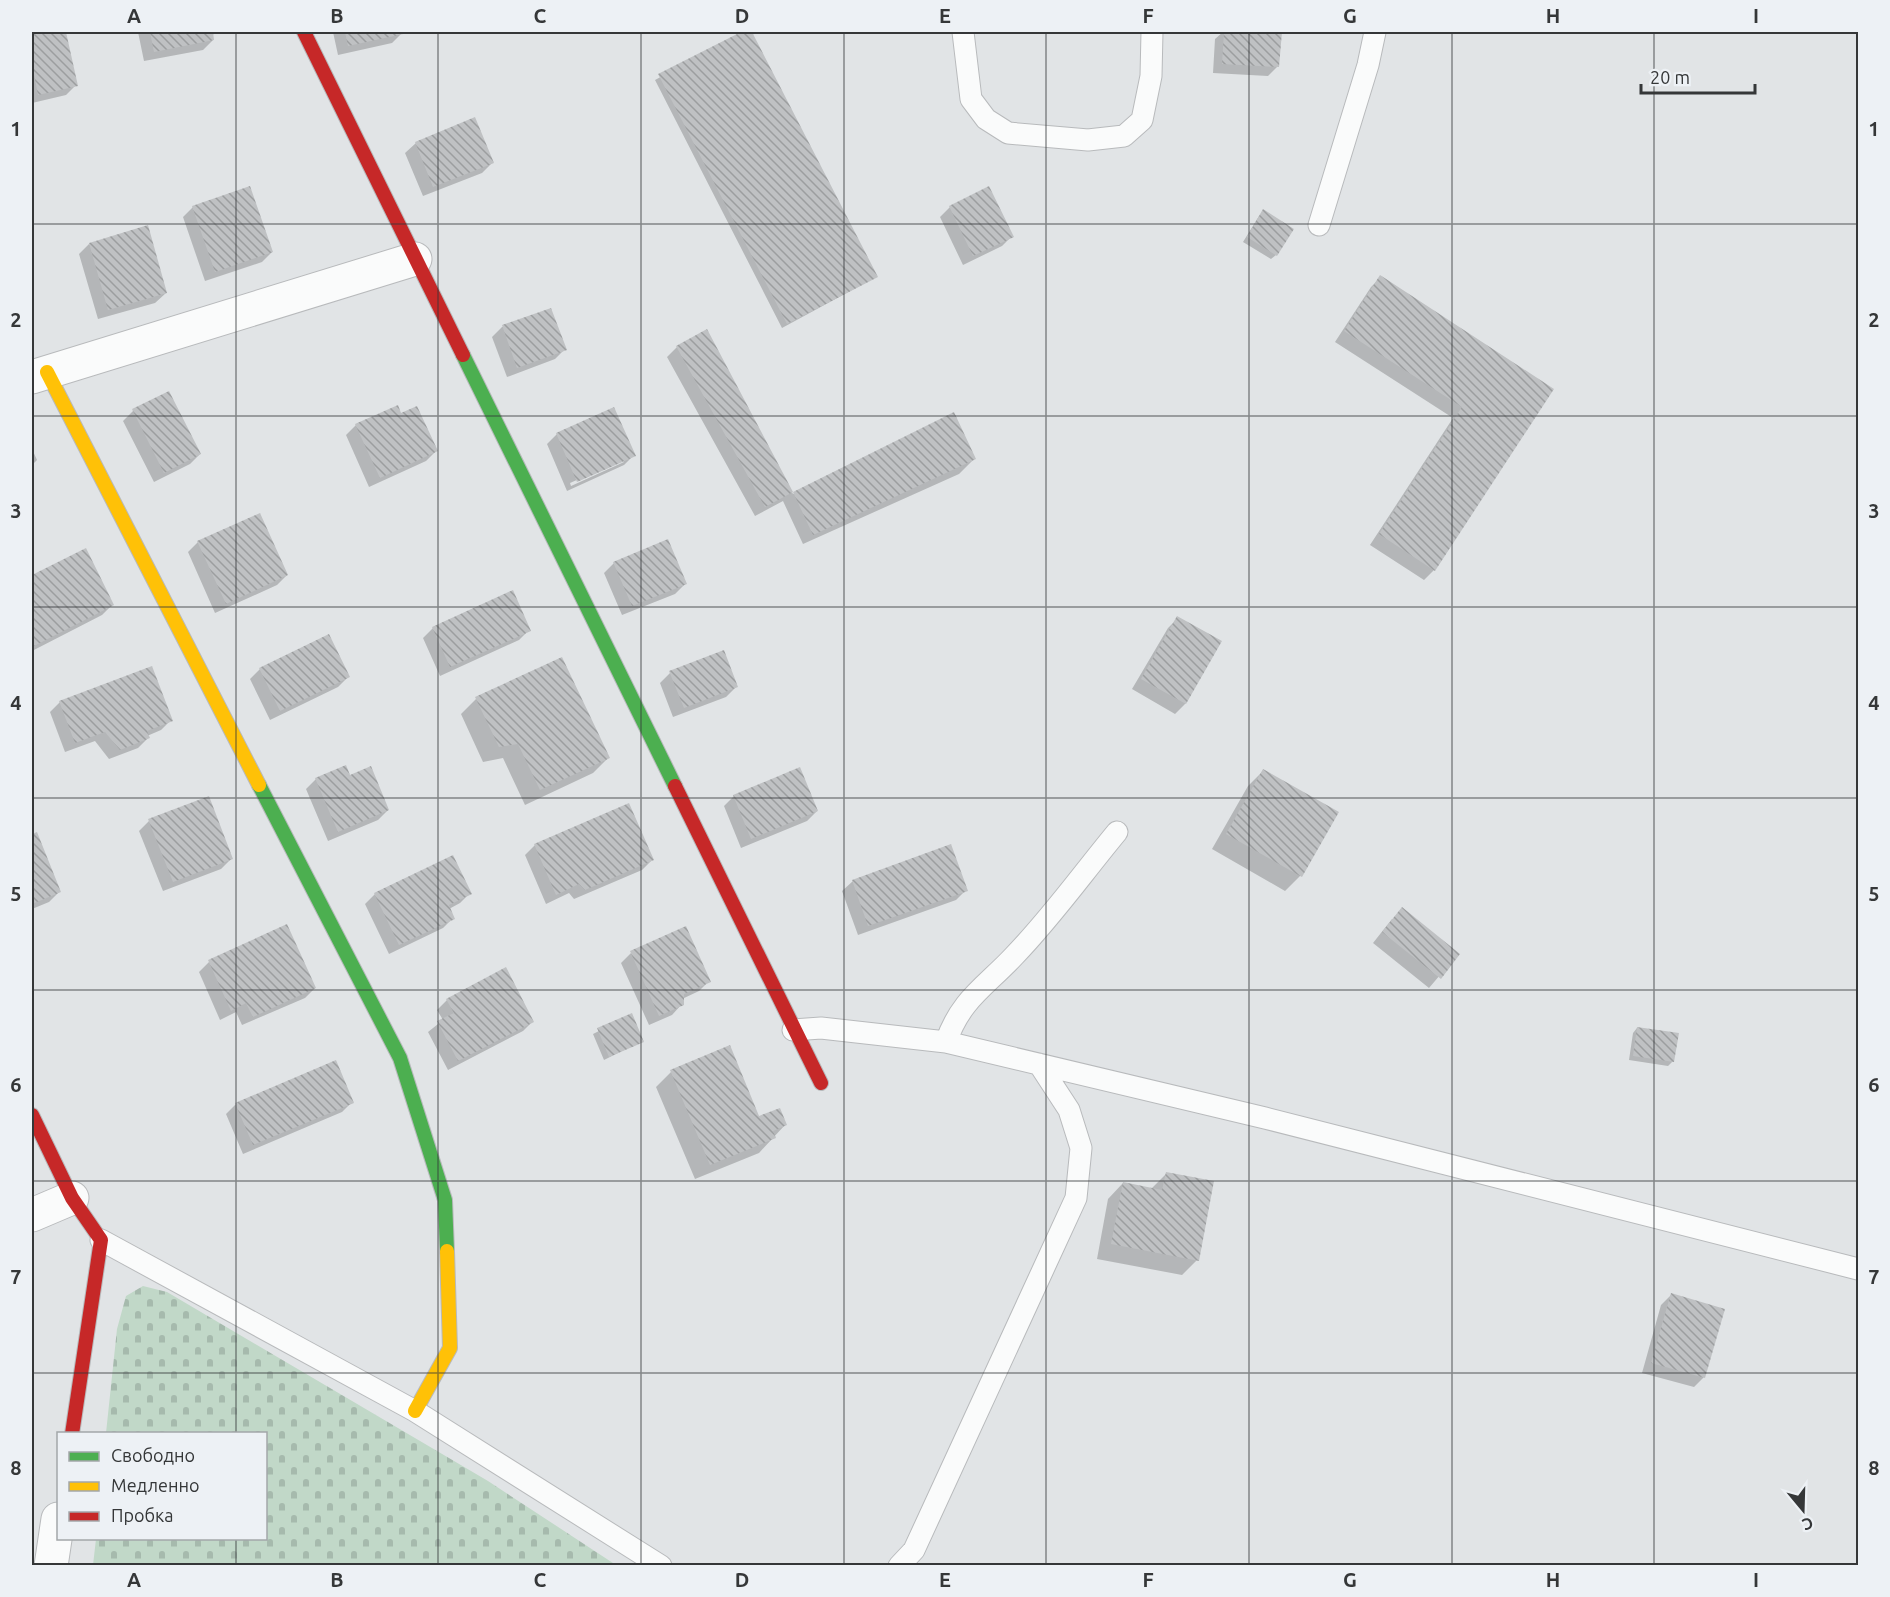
<svg xmlns="http://www.w3.org/2000/svg" width="1890" height="1597" font-family="Ubuntu,sans-serif">
  <defs>
    <pattern id="cemetery-stones" width="16" height="16" patternUnits="userSpaceOnUse" patternTransform="scale(1.5)"><rect width="16" height="16" fill="#c1d8c8"/><path d="M2 7V4a2 2 0 0 1 4 0v3zM10 15v-3a2 2 0 0 1 4 0v3z" fill="#a6baad"/></pattern>
    <pattern id="building-back-hatch" width="6" height="6" patternUnits="userSpaceOnUse" patternTransform="scale(1.5)"><rect width="6" height="6" fill="#bfc1c3"/><path d="M-1 5l2 2M0 0l6 6M5-1l2 2" fill="none" stroke="#9c9e9f"/></pattern>
  </defs>
  <rect width="100%" height="100%" fill="#e1e4e6"/>
  <path fill="url(#cemetery-stones)" d="M143 1286 167 1292 488 1481 616 1565H93L96 1539 266 1538V1434L106 1433 117 1329 126 1296Z"/>
  <path fill="#0003" fill-rule="evenodd" d="M32 32H64L76 85 66 95 32 103Z
    M138 32H211L213 40 203 50 144 61Z
    M333 32H401L402 33 392 43 338 55Z
    M744 32H751L876 277 782 328 655 80Z
    M1223 32H1280L1278 66 1268 76 1213 73 1215 39Z
    M416 143 492 163 482 173 423 196 405 153Z
    M193 207 272 252 262 262 205 281 183 217Z
    M950 207 1012 236 1002 246 963 265 940 217Z
    M1259 216 1276 255 1271 259 1243 242Z
    M89 244 166 293 155 303 98 319 79 254Z
    M1381 277 1552 389 1434 570 1424 580 1370 545 1453 418 1335 342 1371 287Z
    M551 310 565 349 555 359 507 377 492 337 502 327Z
    M706 331 793 494 832 474 974 459 959 474 803 544 783 501 755 516 667 357 677 347Z
    M133 411 200 454 190 464 154 482 123 421Z
    M401 415 436 451 426 461 369 487 346 435 356 425Z
    M557 434 634 455 624 465 567 491 547 444ZM624 459V462L571 486 570 483Z
    M32 449 37 460 32 465Z
    M198 542 287 575 277 585 215 613 188 552Z
    M85 550 112 605 102 615 32 651V577Z
    M614 563 685 584 675 594 622 615 604 573Z
    M1178 618 1220 642 1185 704 1175 714 1132 689 1168 628Z
    M433 628 529 630 519 640 440 676 423 638Z
    M561 659 608 758 593 773 525 805 503 758 483 762 461 714 476 699Z
    M260 669 348 677 338 687 270 720 250 679Z
    M670 673 736 687 726 697 673 717 660 683Z
    M60 702 171 720 161 730 147 736 148 738 138 748 109 759 95 741 65 752 50 712Z
    M1263 771 1337 813 1300 876 1285 891 1212 849 1248 786Z
    M349 777 388 810 378 820 328 841 306 789 316 779Z
    M734 796 817 811 807 821 741 848 724 806Z
    M149 821 231 859 221 869 163 891 139 831Z
    M36 834 59 892 49 902 32 909V835Z
    M535 845 652 860 642 870 574 899 569 893 546 904 525 855Z
    M853 881 966 890 956 900 858 935 842 891Z
    M470 893 460 903 449 909 453 918 443 928 389 954 365 904 375 894Z
    M1392 919 1458 954 1429 988 1373 943Z
    M287 926 315 988 305 998 242 1025 236 1012 220 1020 199 972 209 962Z
    M631 953 709 981 699 991 682 999V1004L672 1015 649 1025 621 963Z
    M447 1000 533 1021 523 1031 448 1070 428 1032 443 1020 437 1010Z
    M631 1015 642 1041 604 1060 593 1034Z
    M1637 1028 1673 1061 1668 1066 1629 1060 1633 1033Z
    M671 1072 759 1118 785 1125 759 1153 695 1179 656 1087Z
    M352 1102 342 1112 243 1154 226 1114 236 1104Z
    M1166 1174 1197 1260 1182 1275 1097 1259 1108 1199 1123 1183 1151 1189Z
    M1671 1295 1704 1377 1694 1387 1642 1373 1661 1305Z"/>
  <path fill="url(#building-back-hatch)" d="M32 32H66L78 86 38 95 32 64Z
    M150 32H213L214 40 154 52Z
    M345 32H403V34L348 46Z
    M741 32H752L878 277 787 324 658 74Z
    M1224 32H1282L1279 67 1222 64Z
    M475 117 494 163 433 187 415 142Z
    M250 186 273 252 215 272 192 206Z
    M989 186 1014 237 973 256 949 206Z
    M1263 209 1294 229 1277 256 1247 237Z
    M148 225 167 293 108 310 89 243Z
    M1380 275 1554 389 1435 571 1379 534 1462 407 1344 331Z
    M551 308 567 350 517 368 502 325Z
    M707 329 793 492 765 507 676 346Z
    M169 391 201 454 164 473 132 409Z
    M398 405 401 413 417 406 438 451 380 478 355 424Z
    M614 407 636 456 577 482 556 433Z
    M954 412 976 459 813 535 793 492Z
    M260 513 288 575 226 604 197 541Z
    M668 539 687 584 632 606 613 562Z
    M86 548 114 605 32 647V575Z
    M513 590 531 631 450 667 432 627Z
    M1177 616 1222 641 1186 704 1141 679Z
    M329 634 350 677 280 711 259 668Z
    M724 650 738 687 684 708 669 671Z
    M562 657 610 758 540 790 518 744 499 747 475 697Z
    M152 666 173 721 147 731 150 738 120 750 105 732 75 743 59 701Z
    M346 765 350 775 371 766 389 810 338 832 315 778Z
    M800 767 818 811 751 839 733 795Z
    M1263 769 1339 812 1302 877 1226 834Z
    M209 796 233 859 173 882 148 819Z
    M629 803 654 860 585 890 579 884 556 895 534 844Z
    M37 832 61 892 32 904V834Z
    M951 844 968 891 868 926 852 880Z
    M453 855 472 894 449 905 455 919 399 945 374 893Z
    M1402 907 1460 954 1441 979 1382 932Z
    M287 924 316 988 253 1017 246 1003 231 1011 208 960Z
    M686 926 711 982 684 994V1005L659 1016 630 951Z
    M506 967 534 1022 458 1061 437 1021 454 1013 446 999Z
    M632 1013 644 1042 609 1057 597 1028Z
    M1637 1027 1679 1033 1674 1062 1633 1056Z
    M730 1045 759 1116 780 1108 787 1125 773 1131 776 1138 710 1165 670 1070Z
    M336 1060 354 1103 253 1145 235 1103Z
    M1166 1172 1214 1181 1199 1261 1111 1244 1123 1182 1162 1190Z
    M1671 1293 1725 1309 1705 1378 1651 1363Z"/>
  <g fill="none" stroke-linecap="round" stroke-linejoin="round">
    <g stroke="#b8babc" stroke-width="23">
      <path id="lane" d="M963 32 971 99 986 119 1008 133 1088 140 1124 136 1142 120 1151 76 1152 32
        M1319 225 1368 65 1375 32
        M793 1030 821 1028 946 1042 1265 1118 1858 1269
        M946 1042C961 999 985 987 1014 956 1051 918 1083 873 1117 832
        M101 1240 415 1411 661 1566
        M899 1566 914 1550 1076 1198 1081 1148 1069 1110 1039 1064"/>
    </g>
    <g stroke="#b8babc" stroke-width="35">
      <path id="street" d="M32 377 415 259
        M32 1215 72 1198
        M51 1566 58 1519"/>
    </g>
    <g stroke="#b8babc" stroke-width="16">
      <path id="fast" d="M463 355 675 786
        M259 785 400 1058 445 1200 447 1251"/>
    </g>
    <g stroke="#b8babc" stroke-width="16">
      <path id="slow" d="M47 372 259 785
        M415 1411 450 1348 447 1251"/>
    </g>
    <g stroke="#b8babc" stroke-width="16">
      <path id="jam" d="M304 32 463 355
        M675 786 821 1083
        M32 1115 72 1198 101 1240 72 1434"/>
    </g>
    <use href="#lane" stroke="#fafbfb" stroke-width="21"/>
    <use href="#street" stroke="#fafbfb" stroke-width="33"/>
    <use href="#fast" stroke="#4caf50" stroke-width="14"/>
    <use href="#slow" stroke="#ffc107" stroke-width="14"/>
    <use href="#jam" stroke="#c62828" stroke-width="14"/>
  </g>
  <path fill="none" stroke="#353738" stroke-width="1.5" stroke-opacity="0.55" d="M236 32V1434M438 32V1566M641 32V1566M844 32V1566M1046 32V1566M1249 32V1566M1452 32V1566M1654 32V1566M32 224H1858M32 416H1858M32 607H1858M32 798H1858M32 990H1858M32 1181H1858M32 1373H1858M236 1538V1566"/>
  <rect width="1890" height="1597" fill="none" stroke="#edf1f5" stroke-width="66"/>
  <rect x="57" y="1432" width="210" height="108" fill="#edf1f5" stroke="#a3a7a9" stroke-width="1.5"/>
  <rect x="69" y="1452" width="30" height="9" fill="#4caf50" stroke="#a3a7a9" stroke-width="1.5"/>
  <text x="111" y="1462" font-size="18" fill="#353738">Свободно</text>
  <rect x="69" y="1482" width="30" height="9" fill="#ffc107" stroke="#a3a7a9" stroke-width="1.5"/>
  <text x="111" y="1492" font-size="18" fill="#353738">Медленно</text>
  <rect x="69" y="1512" width="30" height="9" fill="#c62828" stroke="#a3a7a9" stroke-width="1.5"/>
  <text x="111" y="1522" font-size="18" fill="#353738">Пробка</text>
  <g transform="translate(1803 1510) rotate(161)" stroke="#edf1f5" stroke-width="4.5" paint-order="stroke">
  <path d="M0-4.5L10 22L0 15L-10 22Z" fill="#353738"/>
  <text y="-9" font-size="16" font-weight="bold" text-anchor="middle" fill="#353738">С</text>
  </g>
  <path d="M1641 84v9h114v-9" fill="none" stroke="#353738" stroke-width="3"/>
  <text x="1650" y="84" font-size="18" fill="#353738" stroke="#edf1f5" stroke-width="4.5" paint-order="stroke">20 m</text>
  <rect x="33" y="33" width="1824" height="1531" fill="none" stroke="#353738" stroke-width="2"/>
  <g font-size="20" text-anchor="middle" font-weight="bold" fill="#353738">
    <text x="134" y="23">A</text>
    <text x="337" y="23">B</text>
    <text x="540" y="23">C</text>
    <text x="742" y="23">D</text>
    <text x="945" y="23">E</text>
    <text x="1148" y="23">F</text>
    <text x="1350" y="23">G</text>
    <text x="1553" y="23">H</text>
    <text x="1756" y="23">I</text>
    <text x="16" y="136">1</text>
    <text x="1874" y="136">1</text>
    <text x="16" y="327">2</text>
    <text x="1874" y="327">2</text>
    <text x="16" y="518">3</text>
    <text x="1874" y="518">3</text>
    <text x="16" y="710">4</text>
    <text x="1874" y="710">4</text>
    <text x="16" y="901">5</text>
    <text x="1874" y="901">5</text>
    <text x="16" y="1092">6</text>
    <text x="1874" y="1092">6</text>
    <text x="16" y="1284">7</text>
    <text x="1874" y="1284">7</text>
    <text x="16" y="1475">8</text>
    <text x="1874" y="1475">8</text>
    <text x="134" y="1587">A</text>
    <text x="337" y="1587">B</text>
    <text x="540" y="1587">C</text>
    <text x="742" y="1587">D</text>
    <text x="945" y="1587">E</text>
    <text x="1148" y="1587">F</text>
    <text x="1350" y="1587">G</text>
    <text x="1553" y="1587">H</text>
    <text x="1756" y="1587">I</text>
  </g>
</svg>
